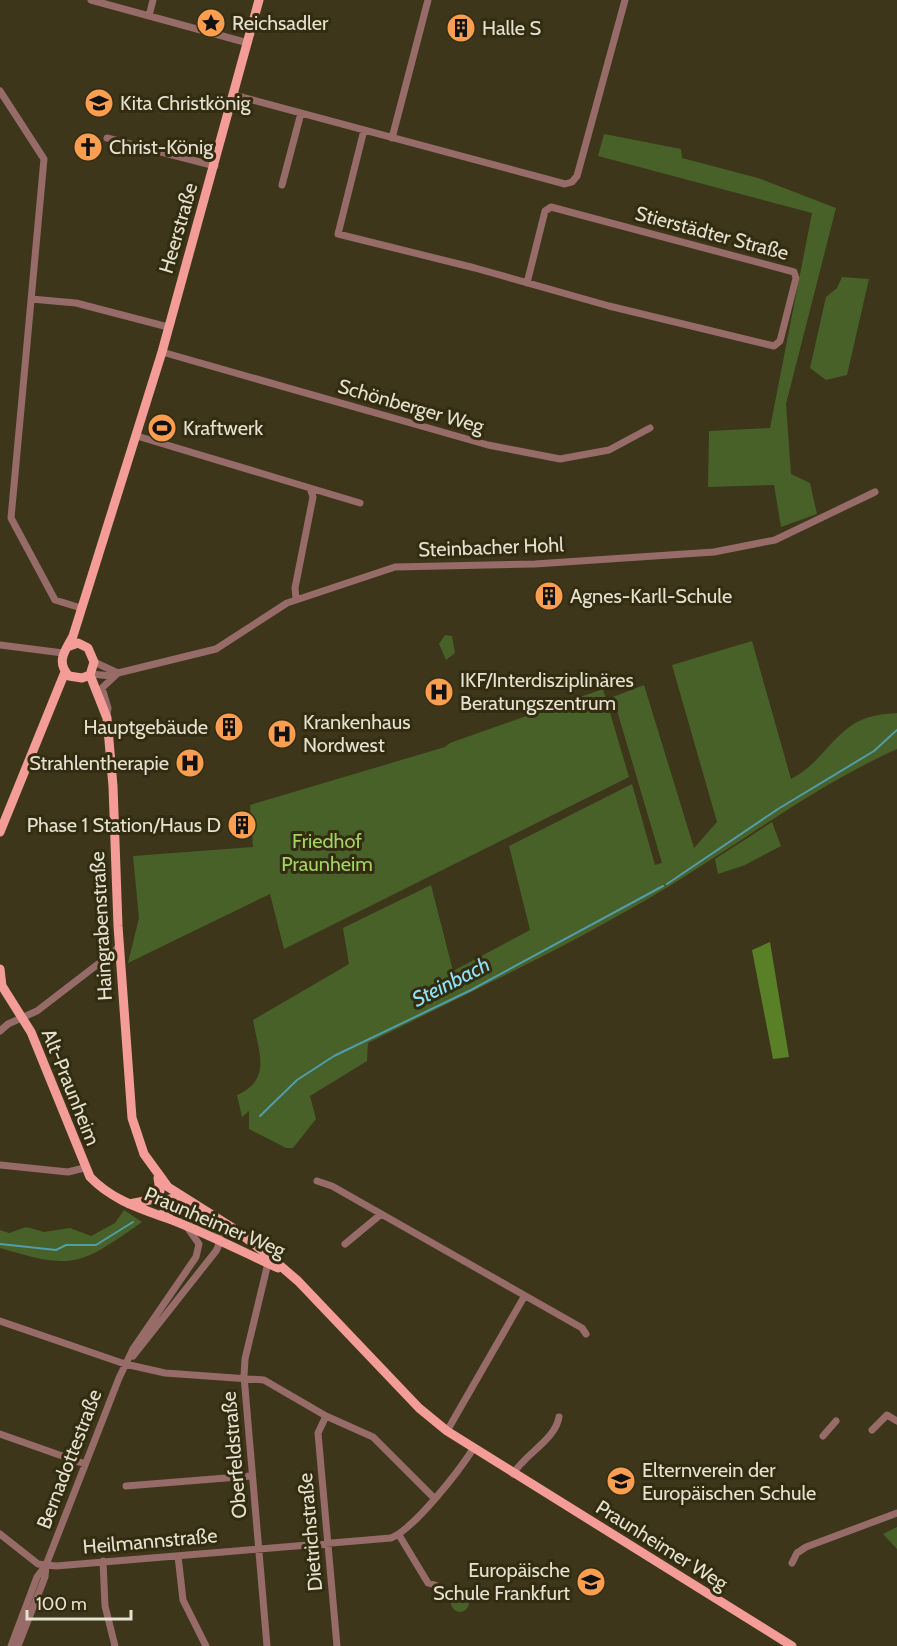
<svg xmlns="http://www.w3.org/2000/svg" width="897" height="1646" font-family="Cabin,sans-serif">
  <rect width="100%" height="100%" fill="#3d361b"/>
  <path fill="#476129" d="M604 134 681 149 682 158 758 178 836 208 786 404 791 474 810 483 817 514 781 527 774 485 708 487 709 431 770 428 812 213 598 156Z
    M842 277 869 279 847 375 826 380 810 368 826 297 837 288Z
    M445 635 452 636 455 653 446 660 439 644Z
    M752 641 791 779C817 766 829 741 852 725 865 716 882 714 897 713V749C817 785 746 839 671 885 574 944 470 992 368 1043L367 1061 310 1096 316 1119 293 1148H286L249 1129V1111L242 1117 237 1095C273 1079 258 1051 253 1020L349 964 343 928 431 885 453 971 530 930 509 846 632 784 655 865 662 863 613 697 644 685 694 848 717 822 672 665Z
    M603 689 629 777 284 949 270 894 128 963 139 918 133 856 253 847 250 805 445 747 450 743Z
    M772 822 781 846 745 865 718 874 715 859Z
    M177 1201 211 1219 217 1235 168 1212V1204Z
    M124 1210 142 1222C80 1266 73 1270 0 1248V1230L9 1233 26 1227 44 1232 70 1228 91 1236 115 1223Z
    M897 1527V1549L883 1534Z
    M451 1603a9 9 0 1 1 18 0a9 9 0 1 1-18 0Z"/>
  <path fill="#597f27" d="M770 942 789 1057 773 1059 752 950Z"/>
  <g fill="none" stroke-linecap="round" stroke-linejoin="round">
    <path stroke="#519dac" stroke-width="2" d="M667 884 778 809 874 751 897 730
      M260 1116 297 1080 334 1056 471 990 663 886
      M0 1244 56 1250 66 1245H96L133 1222"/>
    <path stroke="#966b68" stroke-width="7" d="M91 0 248 43
      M149 16 153 0
      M0 91 44 159 11 518 55 600 81 608
      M234 95 565 184 572 182 577 176 625 0
      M364 130 338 234 475 268 609 306 774 346 780 341 796 278 794 272 551 207 545 211 527 283
      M107 138 215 166
      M392 138 428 0
      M282 185 301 113
      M31 299 76 303 168 327
      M162 352 488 445 560 459 609 450 650 428
      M137 436 310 488 313 497 295 588 296 599
      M310 488 360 503
      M0 645 63 653
      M94 662 118 673
      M91 674 112 676
      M107 715 108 708 102 688 118 673 216 649 287 603 395 567 535 564 714 552 775 540 875 492
      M0 1031 8 1024 37 1011 115 951 120 944
      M0 1165 68 1172 84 1168
      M317 1181 332 1186 582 1328 586 1334
      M345 1244 380 1215
      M0 1321 125 1364 165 1373 264 1380 326 1416 373 1437 434 1498
      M133 1356 216 1251C223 1239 220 1228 213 1216
      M326 1416 318 1433 337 1646
      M872 1430 887 1415 897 1421
      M447 1431 524 1297
      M0 1434 85 1464
      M823 1436 836 1421
      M513 1474C524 1455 556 1439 559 1417
      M126 1486 251 1476
      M0 1534 38 1564 56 1566 391 1538C414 1529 459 1471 473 1449
      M399 1535 428 1583 438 1586
      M178 1556 183 1600 206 1646
      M103 1561 105 1606 115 1646
      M792 1563 797 1553 806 1547 897 1513
      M11 1646 37 1577 46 1565
      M18 1646 45 1577 46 1565 119 1378 133 1349 196 1257 199 1244 187 1227
      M267 1646 244 1376 245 1359 268 1263"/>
    <path stroke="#f49d98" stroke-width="9" d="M67 647 78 643 88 648 94 662 90 675 82 678 69 676C55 661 66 650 73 636L162 352 259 0
      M90 675 107 718 113 786 118 926 132 1118 144 1154 168 1187 233 1228 269 1256 298 1281 419 1408 447 1431 792 1646
      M0 832 65 672
      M0 969 2 986 31 1032 90 1177C113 1201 142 1209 172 1220 208 1234 243 1252 278 1268
      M129 1204 155 1199 160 1191 158 1178
      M170 1219 164 1211 167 1200 173 1198 184 1201"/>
  </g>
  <defs>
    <g id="sight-disc" transform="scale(1.5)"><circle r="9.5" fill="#fb9e50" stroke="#332c10"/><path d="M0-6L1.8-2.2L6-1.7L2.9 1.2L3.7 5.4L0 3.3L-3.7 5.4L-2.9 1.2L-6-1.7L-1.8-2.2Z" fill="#111"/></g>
    <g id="building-disc" transform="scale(1.5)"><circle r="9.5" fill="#fb9e50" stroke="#332c10"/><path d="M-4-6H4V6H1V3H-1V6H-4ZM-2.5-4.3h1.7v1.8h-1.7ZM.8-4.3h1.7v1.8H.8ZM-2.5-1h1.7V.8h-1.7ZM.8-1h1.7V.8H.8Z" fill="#111"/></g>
    <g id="school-disc" transform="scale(1.5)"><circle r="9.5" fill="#fb9e50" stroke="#332c10"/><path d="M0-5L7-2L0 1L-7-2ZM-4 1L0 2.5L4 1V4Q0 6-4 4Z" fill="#111"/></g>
    <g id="church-disc" transform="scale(1.5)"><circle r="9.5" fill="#fb9e50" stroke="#332c10"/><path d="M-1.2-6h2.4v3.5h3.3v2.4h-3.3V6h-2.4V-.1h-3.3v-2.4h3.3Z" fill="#111"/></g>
    <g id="stadium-disc" transform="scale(1.5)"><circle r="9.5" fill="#fb9e50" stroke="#332c10"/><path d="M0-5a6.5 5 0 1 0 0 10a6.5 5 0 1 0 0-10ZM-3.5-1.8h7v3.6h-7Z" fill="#111"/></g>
    <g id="hospital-disc" transform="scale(1.5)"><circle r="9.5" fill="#fb9e50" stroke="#332c10"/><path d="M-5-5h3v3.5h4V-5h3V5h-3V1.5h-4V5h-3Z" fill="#111"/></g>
  </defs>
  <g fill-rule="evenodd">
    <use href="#sight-disc" x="211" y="23"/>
    <use href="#building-disc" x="461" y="28"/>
    <use href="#school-disc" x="99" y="103"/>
    <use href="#church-disc" x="88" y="147"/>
    <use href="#stadium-disc" x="162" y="428"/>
    <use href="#building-disc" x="549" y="596"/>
    <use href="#hospital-disc" x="439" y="692"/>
    <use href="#building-disc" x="229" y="727"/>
    <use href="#hospital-disc" x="282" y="734"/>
    <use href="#hospital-disc" x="190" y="763"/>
    <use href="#building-disc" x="242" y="825"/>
    <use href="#school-disc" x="621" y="1481"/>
    <use href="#school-disc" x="591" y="1582"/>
  </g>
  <g text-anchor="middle" stroke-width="6" stroke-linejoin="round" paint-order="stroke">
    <g font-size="20" fill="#e5e1d0" stroke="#332c10" text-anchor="start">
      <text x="232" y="30">Reichsadler</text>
      <text x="482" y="35">Halle S</text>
      <text x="120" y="110">Kita Christkönig</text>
      <text x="109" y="154">Christ-König</text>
      <text x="183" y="435">Kraftwerk</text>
      <text x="570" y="603">Agnes-Karll-Schule</text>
      <text x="460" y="687">IKF/Interdisziplinäres<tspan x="460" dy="23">Beratungszentrum</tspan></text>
      <text x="303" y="729">Krankenhaus<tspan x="303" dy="23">Nordwest</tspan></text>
      <text x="208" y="734" text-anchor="end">Hauptgebäude</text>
      <text x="169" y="770" text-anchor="end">Strahlentherapie</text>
      <text x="221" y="832" text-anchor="end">Phase 1 Station/Haus D</text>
      <text x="642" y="1477">Elternverein der<tspan x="642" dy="23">Europäischen Schule</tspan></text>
      <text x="570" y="1577" text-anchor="end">Europäische<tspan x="570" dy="23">Schule Frankfurt</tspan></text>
    </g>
    <g font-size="20" fill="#e5e1d0" stroke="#332c10">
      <text transform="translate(178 228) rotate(-74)" y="7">Heerstraße</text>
      <text transform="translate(712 233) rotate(15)" y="7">Stierstädter Straße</text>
      <text transform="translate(411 406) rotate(16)" y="7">Schönberger Weg</text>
      <text transform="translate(491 547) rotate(-2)" y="7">Steinbacher Hohl</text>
      <text transform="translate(101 926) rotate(-93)" y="7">Haingrabenstraße</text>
      <text transform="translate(71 1087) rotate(68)" y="7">Alt-Praunheim</text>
      <text transform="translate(215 1222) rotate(23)" y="7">Praunheimer Weg</text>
      <text transform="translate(234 1455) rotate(-95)" y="7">Oberfeldstraße</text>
      <text transform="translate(69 1459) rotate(-69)" y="7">Bernadottestraße</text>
      <text transform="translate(310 1532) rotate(-95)" y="7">Dietrichstraße</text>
      <text transform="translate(150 1541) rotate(-5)" y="7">Heilmannstraße</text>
      <text transform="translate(662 1545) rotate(32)" y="7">Praunheimer Weg</text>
    </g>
    <g font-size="20" fill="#a0d462" stroke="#332c10">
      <text x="327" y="848">Friedhof<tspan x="327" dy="23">Praunheim</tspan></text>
    </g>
    <g font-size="21" font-style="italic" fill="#8ce2ff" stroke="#332c10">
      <text transform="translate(451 982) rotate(-27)" y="7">Steinbach</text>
    </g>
  </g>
  <path d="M27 1610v9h104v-9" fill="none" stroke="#e5e1d0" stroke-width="3"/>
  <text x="36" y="1610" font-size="18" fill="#e5e1d0" stroke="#332c10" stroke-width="4.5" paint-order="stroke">100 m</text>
</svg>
